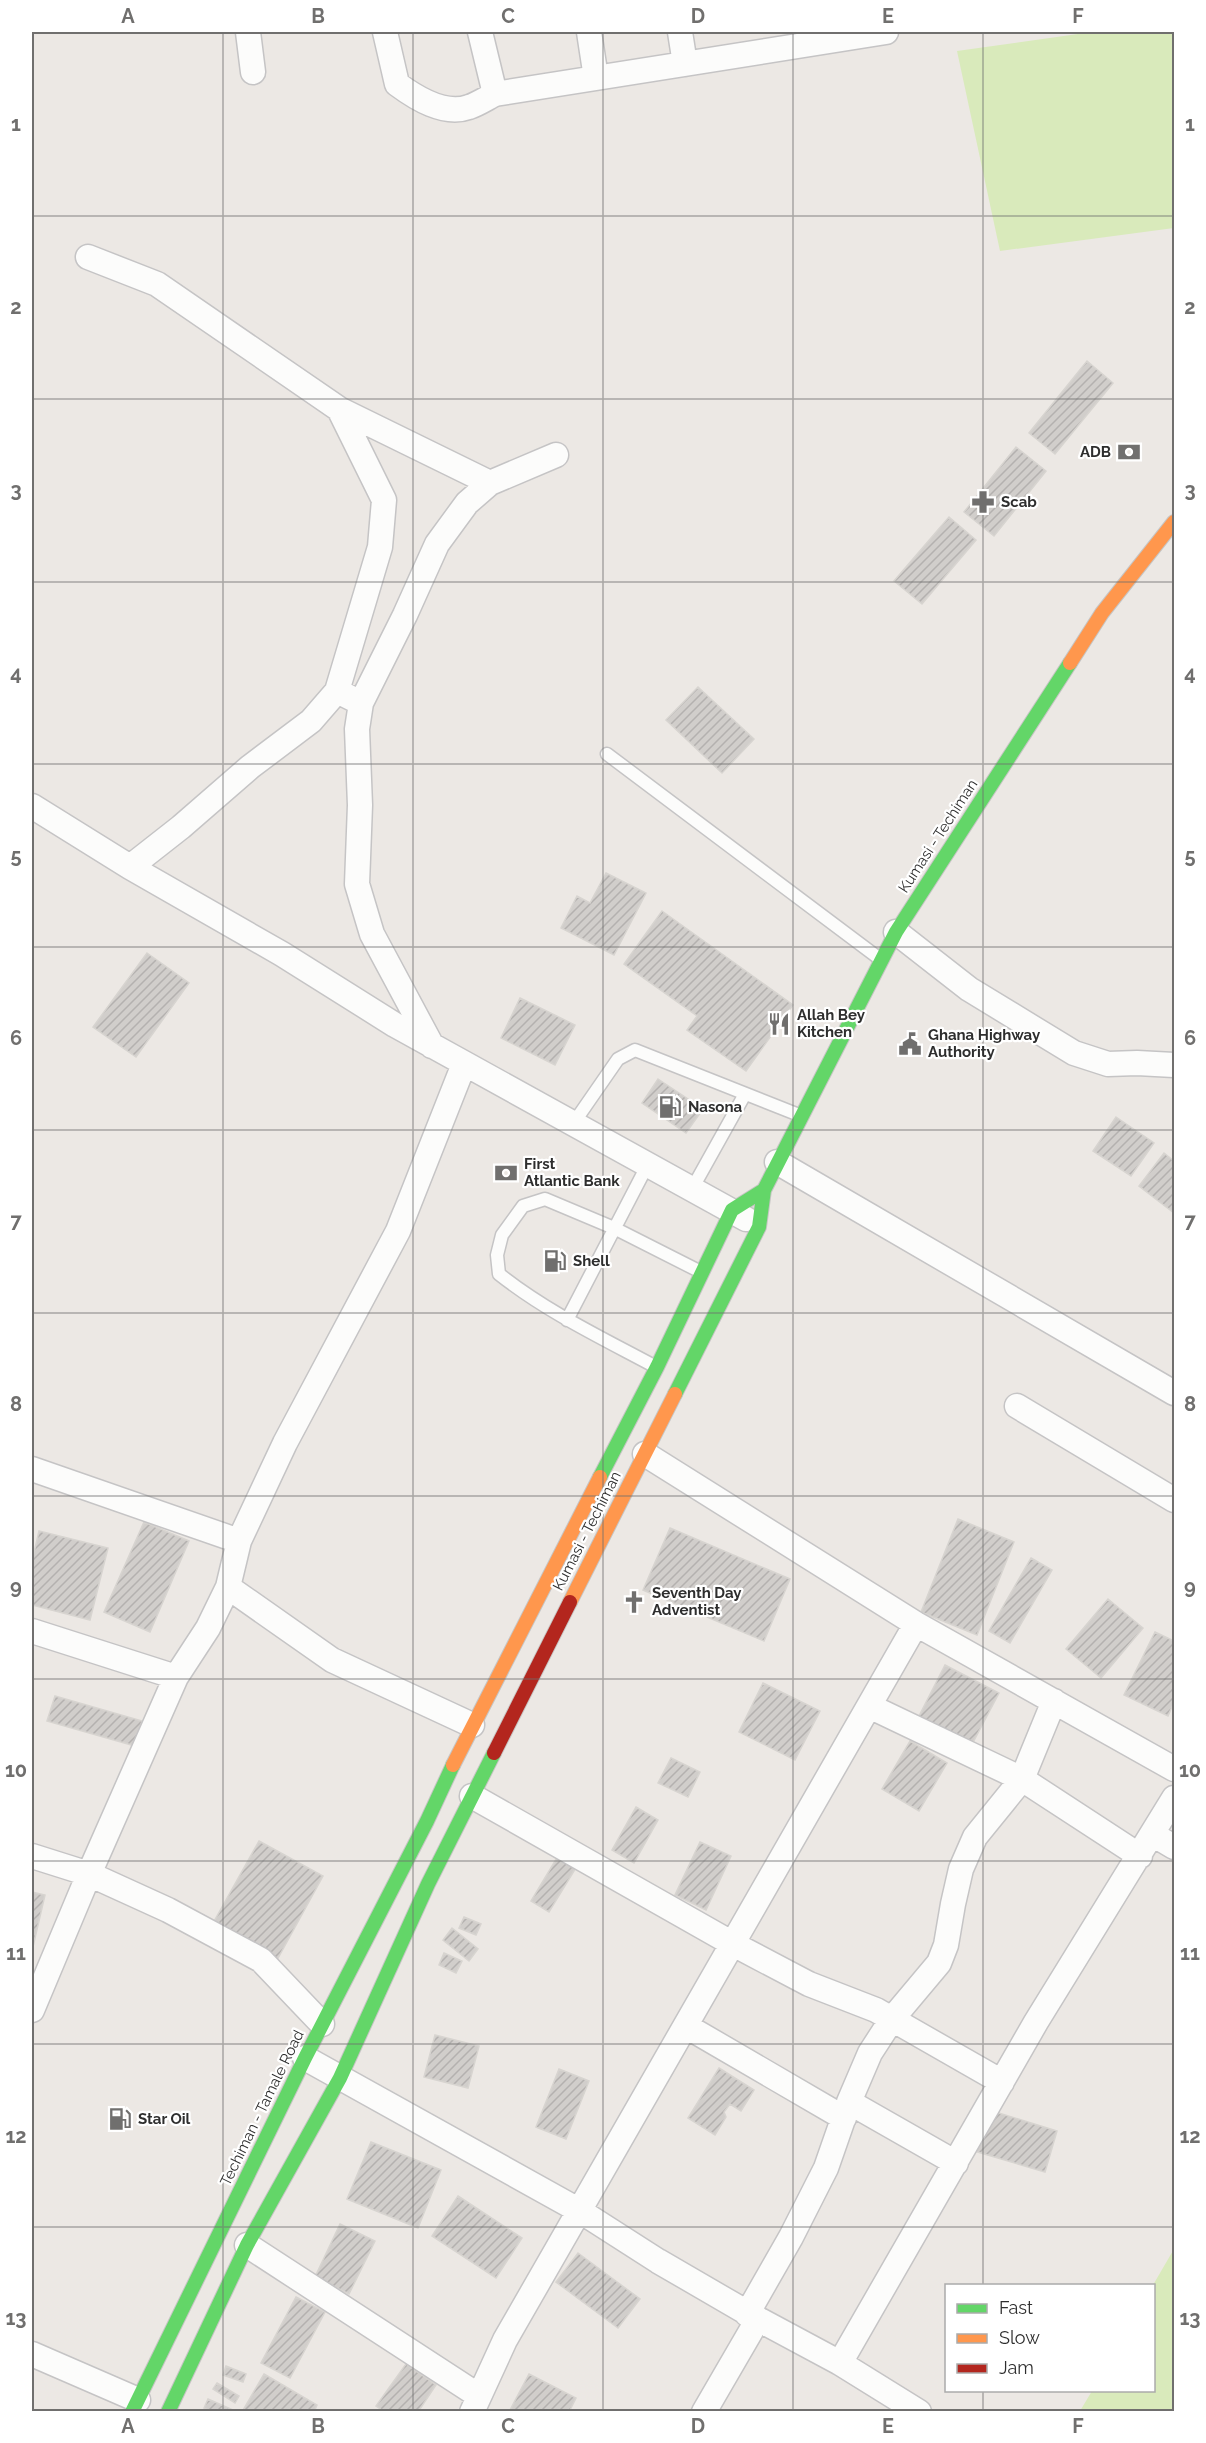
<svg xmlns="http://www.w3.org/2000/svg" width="1206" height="2443" font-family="Raleway,sans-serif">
  <defs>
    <pattern id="building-hatch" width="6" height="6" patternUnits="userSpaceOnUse" patternTransform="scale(1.5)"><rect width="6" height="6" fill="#d1cecb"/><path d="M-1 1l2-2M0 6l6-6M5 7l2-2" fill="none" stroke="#b4b1af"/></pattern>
  </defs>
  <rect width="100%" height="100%" fill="#ece8e4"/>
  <path fill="#d9eabb" d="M1092 32H1174V228L1000 251 957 51Z
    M1174 2249V2411H1080L1092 2391 1154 2390 1153 2285Z"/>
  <path fill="url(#building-hatch)" stroke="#d7d4d0" stroke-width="1.5" d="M1087 361 1113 383 1055 454 1029 433Z
    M1016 447 1046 471 994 536 964 512Z
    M949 517 976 540 922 604 894 581Z
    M698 687 754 739 722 773 666 720Z
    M606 873 646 893 614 955 561 928 577 896 590 903Z
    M662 911 793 1005 746 1071 687 1030 697 1016 624 964Z
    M147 953 189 983 136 1057 93 1027Z
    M520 998 575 1025 555 1065 501 1038Z
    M658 1079 703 1109 686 1133 642 1103Z
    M1116 1117 1154 1143 1131 1176 1093 1151Z
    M1164 1153 1174 1161V1213L1139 1186Z
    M958 1519 1014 1542 977 1635 921 1612Z
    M144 1522 189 1541 150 1632 104 1612Z
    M670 1528 790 1579 764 1641 643 1590Z
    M39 1531 108 1548 90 1620 32 1605V1561Z
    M1031 1558 1052 1570 1010 1643 989 1631Z
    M1108 1599 1143 1628 1101 1678 1066 1649Z
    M1155 1632 1174 1641V1702L1168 1716 1124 1695Z
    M945 1665 999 1693 969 1750 916 1722Z
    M763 1683 820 1711 795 1760 739 1732Z
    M55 1696 142 1721 135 1746 47 1721Z
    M910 1741 947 1763 919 1811 882 1789Z
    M671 1758 700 1772 688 1797 658 1783Z
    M636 1807 658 1820 634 1863 612 1850Z
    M259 1841 323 1876 277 1960 212 1925Z
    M700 1842 731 1856 706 1910 675 1895Z
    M558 1856 577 1866 549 1912 531 1901Z
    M32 1892 45 1895 32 1951Z
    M464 1917 481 1924 476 1935 459 1928Z
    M452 1928 478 1949 469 1961 443 1940Z
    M444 1953 462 1961 456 1973 439 1965Z
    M435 2035 479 2046 468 2088 424 2077Z
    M719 2068 754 2090 741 2111 730 2104 724 2112 726 2117 715 2135 688 2118Z
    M559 2069 589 2081 566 2139 536 2127Z
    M986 2109 1057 2131 1045 2172 974 2151Z
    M371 2142 441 2170 418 2228 347 2199Z
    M458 2196 522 2238 496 2278 432 2236Z
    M340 2224 375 2241 349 2294 315 2277Z
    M578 2253 640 2299 618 2328 556 2282Z
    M296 2297 325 2312 290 2378 261 2363Z
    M406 2364 436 2385 418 2412H385L376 2406Z
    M226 2366 246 2374 243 2382 223 2375Z
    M264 2374 317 2405 314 2412H242Z
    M529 2374 576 2398 569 2412H509Z
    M217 2383 239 2396 235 2403 213 2389Z
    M208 2399 233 2410V2412H213L204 2408Z"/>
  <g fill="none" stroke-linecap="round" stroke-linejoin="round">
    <g stroke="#c5c4c5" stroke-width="15">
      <path id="lane" d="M607 754 880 959
        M573 1124 618 1059 635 1050 799 1115
        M692 1189 745 1094
        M567 1320 648 1164
        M656 1367C602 1338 547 1312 499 1274L497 1255 502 1235 523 1206 545 1199 614 1228 701 1272"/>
    </g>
    <g stroke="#c5c4c5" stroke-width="27">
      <path id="street" d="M248 32 253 72
        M385 32 397 84C416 98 444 116 469 107 478 104 487 98 495 94L886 32
        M480 32 495 94
        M589 32 596 78
        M680 32 685 64
        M88 257 157 284 339 409 384 500 380 547 337 691 311 721 250 767 181 827 130 867
        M339 409 490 483
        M337 691 361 703 357 729 360 805 357 884 372 934 432 1046
        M361 703 405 615 437 544 467 503 490 483 556 455
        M32 806 130 867 282 954 395 1025 746 1219
        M896 932 969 989 1074 1053 1108 1064 1137 1063 1174 1065
        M777 1162 1174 1393
        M1017 1406 1174 1500
        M645 1454 916 1624 1174 1769
        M32 1469 239 1541
        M228 1587 332 1660 472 1725
        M32 1631 176 1677 208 1628 228 1587 239 1541 285 1443 398 1231 464 1064
        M869 1706 1022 1779 1140 1856
        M472 1796 733 1944 809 1984 876 2010 1002 2082
        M1152 1834 1174 1847
        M32 1856 89 1874 176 1677
        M32 2010 89 1874 168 1910 261 1960 322 2024
        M686 2026 844 2118
        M305 2058 580 2211 658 2261 758 2319 840 2363 919 2412
        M849 2102 956 2163
        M247 2245 479 2396
        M747 2314 791 2237 826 2168 849 2102 870 2053 892 2019 939 1963 946 1945 953 1904 961 1869 975 1837 1022 1779 1054 1701
        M32 2354 138 2400
        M840 2363 1036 2022 1174 1798
        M472 2412 505 2340 916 1624
        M704 2412 758 2319"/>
    </g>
    <g stroke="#c6c5c4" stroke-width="16">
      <path id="fast" d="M675 1394 759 1227 764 1190 896 932 1070 663
        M600 1477 657 1367 732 1210 764 1190
        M132 2412 305 2058 427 1821 453 1765
        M168 2412 247 2245 340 2078 428 1884 494 1753"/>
    </g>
    <g stroke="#c6c5c4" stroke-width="16">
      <path id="slow" d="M1070 663 1102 613 1174 522
        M570 1602 675 1394
        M453 1765 600 1477"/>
    </g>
    <g stroke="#c6c5c4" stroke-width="16">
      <path id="jam" d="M494 1753 570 1602"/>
    </g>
    <use href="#lane" stroke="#fcfcfb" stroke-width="12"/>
    <use href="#street" stroke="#fcfcfb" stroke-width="24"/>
    <use href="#fast" stroke="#63d668" stroke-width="14"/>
    <use href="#slow" stroke="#ff974d" stroke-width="14"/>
    <use href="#jam" stroke="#b3261e" stroke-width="14"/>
  </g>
  <path fill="none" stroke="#706f6e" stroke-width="1.5" stroke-opacity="0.55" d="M223 32V2412M413 32V2412M603 32V2412M793 32V2412M983 32V2286M32 216H1174M32 399H1174M32 582H1174M32 764H1174M32 947H1174M32 1130H1174M32 1313H1174M32 1496H1174M32 1679H1174M32 1861H1174M32 2044H1174M32 2227H1174M983 2390V2412"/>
  <defs>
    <g id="bank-bare" transform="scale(1.8)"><path d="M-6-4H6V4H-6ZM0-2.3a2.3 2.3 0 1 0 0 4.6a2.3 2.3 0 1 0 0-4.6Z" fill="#706f6e" stroke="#fff" stroke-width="2.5" paint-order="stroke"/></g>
    <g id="pharmacy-bare" transform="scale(1.8)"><path d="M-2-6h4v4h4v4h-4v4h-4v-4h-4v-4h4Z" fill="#706f6e" stroke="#fff" stroke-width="2.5" paint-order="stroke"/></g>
    <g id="restaurant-bare" transform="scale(1.8)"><path d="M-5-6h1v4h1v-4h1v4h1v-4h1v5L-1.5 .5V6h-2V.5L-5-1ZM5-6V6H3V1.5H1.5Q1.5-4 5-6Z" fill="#706f6e" stroke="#fff" stroke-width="2.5" paint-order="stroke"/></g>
    <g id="civic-bare" transform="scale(1.8)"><path d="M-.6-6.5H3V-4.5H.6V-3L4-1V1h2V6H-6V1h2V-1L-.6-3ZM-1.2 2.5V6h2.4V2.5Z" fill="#706f6e" stroke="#fff" stroke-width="2.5" paint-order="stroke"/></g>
    <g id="fuel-bare" transform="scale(1.8)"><path d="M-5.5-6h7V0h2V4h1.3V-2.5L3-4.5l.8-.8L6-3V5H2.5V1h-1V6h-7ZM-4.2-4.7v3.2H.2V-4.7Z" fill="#706f6e" stroke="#fff" stroke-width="2.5" paint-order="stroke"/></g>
    <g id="church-bare" transform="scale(1.8)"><path d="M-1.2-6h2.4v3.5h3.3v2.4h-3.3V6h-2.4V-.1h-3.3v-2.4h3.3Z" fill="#706f6e" stroke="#fff" stroke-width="2.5" paint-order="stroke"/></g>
  </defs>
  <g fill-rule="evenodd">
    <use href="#bank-bare" x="1129" y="452"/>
    <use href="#pharmacy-bare" x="983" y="502"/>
    <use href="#restaurant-bare" x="779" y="1024"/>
    <use href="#civic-bare" x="910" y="1044"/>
    <use href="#fuel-bare" x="670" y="1107"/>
    <use href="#bank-bare" x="506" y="1173"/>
    <use href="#fuel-bare" x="555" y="1261"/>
    <use href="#church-bare" x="634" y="1602"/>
    <use href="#fuel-bare" x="120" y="2119"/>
  </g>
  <g text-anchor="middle" stroke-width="4.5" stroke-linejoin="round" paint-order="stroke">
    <g font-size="15" font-weight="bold" fill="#2e2e2e" stroke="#fff" text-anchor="start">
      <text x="1111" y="457" text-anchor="end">ADB</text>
      <text x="1001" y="507">Scab</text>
      <text x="797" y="1020">Allah Bey<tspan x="797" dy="17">Kitchen</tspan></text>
      <text x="928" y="1040">Ghana Highway<tspan x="928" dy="17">Authority</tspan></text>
      <text x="688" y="1112">Nasona</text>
      <text x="524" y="1169">First<tspan x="524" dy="17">Atlantic Bank</tspan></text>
      <text x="573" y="1266">Shell</text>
      <text x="652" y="1598">Seventh Day<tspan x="652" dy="17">Adventist</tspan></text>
      <text x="138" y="2124">Star Oil</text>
    </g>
    <g font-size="15" fill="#2e2e2e" stroke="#fff">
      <text transform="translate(938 836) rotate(-57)" y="5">Kumasi - Techiman</text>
      <text transform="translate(587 1531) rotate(-63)" y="5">Kumasi - Techiman</text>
      <text transform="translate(262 2108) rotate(-64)" y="5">Techiman - Tamale Road</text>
    </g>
  </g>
  <rect width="1206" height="2443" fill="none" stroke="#ffffff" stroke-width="66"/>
  <rect x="945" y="2284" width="210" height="108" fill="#ffffff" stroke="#ababab" stroke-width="1.5"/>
  <rect x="957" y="2304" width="30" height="9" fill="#63d668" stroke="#ababab" stroke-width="1.5"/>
  <text x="999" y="2314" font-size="18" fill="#2e2e2e">Fast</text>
  <rect x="957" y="2334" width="30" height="9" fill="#ff974d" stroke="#ababab" stroke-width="1.5"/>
  <text x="999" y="2344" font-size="18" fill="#2e2e2e">Slow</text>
  <rect x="957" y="2364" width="30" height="9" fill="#b3261e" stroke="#ababab" stroke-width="1.5"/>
  <text x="999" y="2374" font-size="18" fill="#2e2e2e">Jam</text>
  <rect x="33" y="33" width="1140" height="2377" fill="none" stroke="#706f6e" stroke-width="2"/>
  <g font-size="20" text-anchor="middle" font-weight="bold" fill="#706f6e">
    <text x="128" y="23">A</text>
    <text x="318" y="23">B</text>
    <text x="508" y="23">C</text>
    <text x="698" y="23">D</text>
    <text x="888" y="23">E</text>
    <text x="1078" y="23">F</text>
    <text x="16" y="131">1</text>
    <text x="1190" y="131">1</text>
    <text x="16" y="314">2</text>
    <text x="1190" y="314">2</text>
    <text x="16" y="497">3</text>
    <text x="1190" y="497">3</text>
    <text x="16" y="680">4</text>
    <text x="1190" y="680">4</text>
    <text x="16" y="863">5</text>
    <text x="1190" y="863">5</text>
    <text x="16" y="1045">6</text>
    <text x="1190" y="1045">6</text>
    <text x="16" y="1228">7</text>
    <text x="1190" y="1228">7</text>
    <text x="16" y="1411">8</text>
    <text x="1190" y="1411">8</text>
    <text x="16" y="1594">9</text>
    <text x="1190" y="1594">9</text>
    <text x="16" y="1777">10</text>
    <text x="1190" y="1777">10</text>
    <text x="16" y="1960">11</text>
    <text x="1190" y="1960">11</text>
    <text x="16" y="2143">12</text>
    <text x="1190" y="2143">12</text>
    <text x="16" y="2325">13</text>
    <text x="1190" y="2325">13</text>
    <text x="128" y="2433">A</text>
    <text x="318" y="2433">B</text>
    <text x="508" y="2433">C</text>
    <text x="698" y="2433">D</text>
    <text x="888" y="2433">E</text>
    <text x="1078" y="2433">F</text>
  </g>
</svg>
